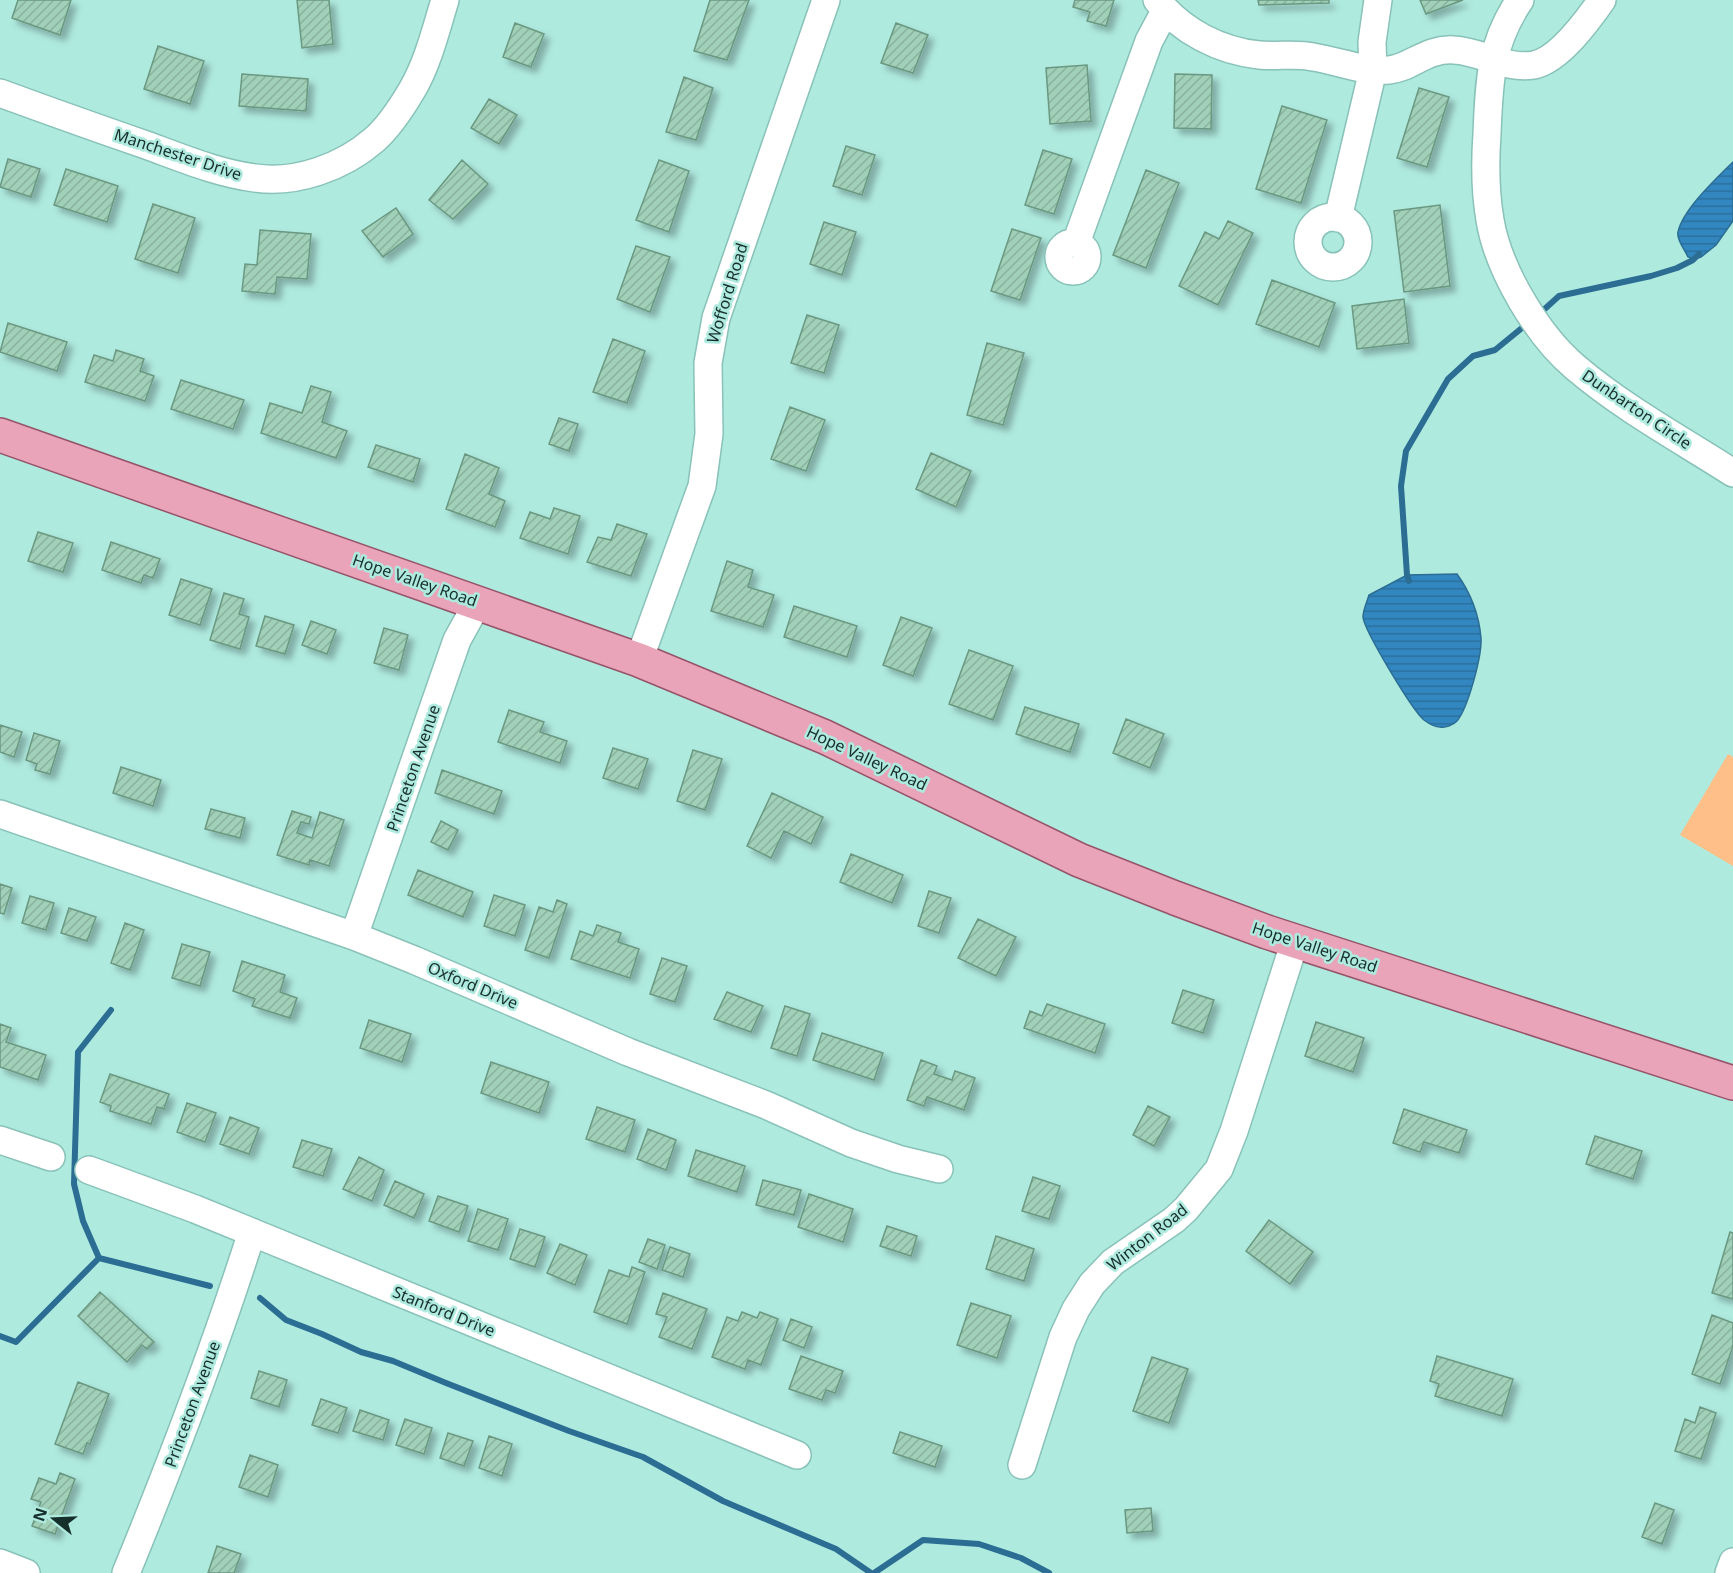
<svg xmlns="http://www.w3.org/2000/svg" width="1733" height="1573" font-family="'Noto Sans',sans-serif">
  <defs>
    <pattern id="water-rules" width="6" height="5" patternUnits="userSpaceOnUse" patternTransform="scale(1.5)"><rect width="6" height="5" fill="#3387c0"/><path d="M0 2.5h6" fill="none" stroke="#2a6f9c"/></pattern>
    <pattern id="building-hatch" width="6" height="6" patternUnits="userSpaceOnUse" patternTransform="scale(1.5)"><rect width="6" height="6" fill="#a0d0b7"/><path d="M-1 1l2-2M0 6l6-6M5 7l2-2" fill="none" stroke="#89b39e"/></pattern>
    <filter id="shadow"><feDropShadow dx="5.5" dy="5.5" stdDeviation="3" flood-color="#0004"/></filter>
  </defs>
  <rect width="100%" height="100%" fill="#afeadf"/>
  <path fill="#febf88" d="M1728 754 1733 757V866L1680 835Z"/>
  <path fill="url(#water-rules)" stroke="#2b6d93" stroke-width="1.5" d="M1733 162V221L1716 245 1701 257 1695 259 1688 257C1685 250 1676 239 1678 232 1683 209 1717 178 1733 162Z
    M1457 574C1470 592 1479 615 1481 638 1482 656 1468 708 1457 721 1453 725 1446 728 1440 727 1435 727 1428 723 1424 720 1412 710 1364 630 1363 617 1363 610 1367 602 1369 595L1407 575Z"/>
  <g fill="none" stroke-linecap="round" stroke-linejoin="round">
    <path stroke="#2b6d93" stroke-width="6" d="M1538 315 1559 296 1651 276 1677 268 1693 260 1699 254
      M1409 581 1407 575 1401 486 1406 451 1448 379 1473 356 1495 350 1528 323
      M99 1258 83 1221 74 1184 78 1052 111 1010
      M260 1298 286 1320 322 1334 361 1352 393 1361 446 1383 569 1431 643 1457 723 1501 836 1549 871 1573
      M0 1336 16 1342 99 1258 210 1286
      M874 1573 923 1540 979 1544 1021 1558 1049 1573"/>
  </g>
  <path fill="url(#building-hatch)" stroke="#6a9881" stroke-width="1.5" filter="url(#shadow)" d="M18 0H71L60 35 12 18Z
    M297 0H329L333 44 302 48Z
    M710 0H749L727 60 694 51Z
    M1075 0H1114L1106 26 1087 21 1090 12 1073 7Z
    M1258 0H1329V3L1259 5Z
    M1420 0H1463L1426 14Z
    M515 23 544 34 531 67 503 57Z
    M896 23 928 35 913 73 881 63Z
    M158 46 204 61 190 104 144 89Z
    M1087 65 1091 121 1050 124 1046 68Z
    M242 74 308 79 306 111 239 106Z
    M1175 74 1212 75 1211 129 1174 128Z
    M684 77 713 88 696 140 666 132Z
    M1419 88 1449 97 1427 167 1397 158Z
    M489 99 517 115 499 144 471 128Z
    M1282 106 1327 120 1301 203 1256 189Z
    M846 146 875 155 862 195 833 186Z
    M1043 150 1072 159 1054 214 1025 205Z
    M8 159 40 169 31 197 0 187Z
    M462 160 488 184 453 219 429 200Z
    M659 160 689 171 669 232 636 220Z
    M66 169 118 186 107 222 54 205Z
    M1146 170 1179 183 1146 268 1113 255Z
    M153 204 195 218 178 273 135 259Z
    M1440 205 1450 286 1404 292 1394 211Z
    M396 208 413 234 383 257 362 231Z
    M1228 221 1253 233 1218 305 1179 286 1205 232 1219 239Z
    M824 222 856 232 842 275 810 264Z
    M1012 229 1041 238 1020 300 991 291Z
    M260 230 311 234 307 279 277 277 275 294 242 291 245 264 257 265Z
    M636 246 670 257 650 312 617 299Z
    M1272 280 1335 303 1319 347 1256 324Z
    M1404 299 1409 343 1357 349 1352 306Z
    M807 315 839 325 824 373 791 363Z
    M8 323 67 342 57 371 0 352Z
    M613 339 645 351 627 403 593 392Z
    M987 343 1024 353 1003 425 967 415Z
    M116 350 144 359 140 371 154 376 145 401 85 382 94 355 113 361Z
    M181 380 244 400 233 429 171 409Z
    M311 386 331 392 322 422 347 431 336 458 261 433 270 403 302 413Z
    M790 407 825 420 806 471 771 459Z
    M559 418 578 424 569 451 549 444Z
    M376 445 420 459 413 482 368 467Z
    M931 453 971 471 956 507 916 489Z
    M465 454 499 468 489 494 505 501 495 527 446 509Z
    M554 508 580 516 568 554 520 538 530 512 550 519Z
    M617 524 647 534 631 576 587 562 598 537 611 540Z
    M38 532 73 543 63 572 28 561Z
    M111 542 160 559 153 578 144 575 141 583 102 570Z
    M727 561 753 570 748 587 774 595 763 627 711 611Z
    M181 579 212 589 200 625 169 615Z
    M224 593 244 599 239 614 249 617 240 649 210 640Z
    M794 606 857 626 847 657 784 637Z
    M265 616 294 625 285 654 256 646Z
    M901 617 932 628 913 676 883 665Z
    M311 621 336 630 327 654 302 645Z
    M384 628 408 635 399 670 374 663Z
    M969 650 1013 666 993 720 949 704Z
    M1025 707 1079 724 1070 752 1016 734Z
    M509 710 544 722 540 732 567 741 560 763 498 742Z
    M1126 719 1164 734 1150 768 1113 753Z
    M0 725 22 732 14 757 0 752Z
    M34 733 60 741 50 774 35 770 37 764 26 760Z
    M613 748 648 759 638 789 603 778Z
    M693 750 722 759 705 810 677 801Z
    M121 767 161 780 153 806 113 793Z
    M442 770 502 791 494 814 435 793Z
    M772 793 823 817 811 844 784 831 771 858 747 846Z
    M211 809 245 818 240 838 205 829Z
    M292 811 311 817 309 824 301 822 297 833 312 838 320 812 344 820 329 866 310 860 309 865 277 855Z
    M441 821 458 830 448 850 431 842Z
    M851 854 903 875 892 903 840 882Z
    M418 870 473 892 463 917 408 895Z
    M0 884 12 888 4 914 0 913Z
    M929 891 951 898 939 933 918 926Z
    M494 895 525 905 515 936 484 926Z
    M30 896 54 903 46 930 22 923Z
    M557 900 567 904 549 958 525 950 539 907 553 912Z
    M69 908 96 917 87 941 61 933Z
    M978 919 1016 937 996 976 958 958Z
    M125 923 144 930 130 970 111 963Z
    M597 925 621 933 618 942 639 949 630 978 571 959 580 931 593 936Z
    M182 944 210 952 200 986 172 978Z
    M662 958 687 966 675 1002 650 994Z
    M242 961 285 975 280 992 297 998 290 1018 252 1006 255 999 233 991Z
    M1183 990 1214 1000 1203 1033 1172 1023Z
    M727 992 763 1006 751 1032 714 1019Z
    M1047 1004 1105 1024 1095 1053 1024 1028 1030 1011 1042 1016Z
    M785 1006 810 1014 797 1056 771 1048Z
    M369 1020 411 1034 402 1062 360 1048Z
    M1316 1022 1364 1038 1353 1072 1305 1056Z
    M0 1024 11 1028 6 1042 46 1055 38 1080 0 1067Z
    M822 1033 883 1053 874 1080 813 1060Z
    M921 1060 937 1066 934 1074 952 1080 955 1071 975 1078 964 1110 927 1097 924 1106 907 1100Z
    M491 1062 549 1082 539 1113 481 1093Z
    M110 1074 169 1094 164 1109 157 1107 151 1124 110 1111 111 1106 100 1102Z
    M187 1103 216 1113 205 1142 177 1132Z
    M1148 1106 1170 1117 1154 1146 1133 1135Z
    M597 1107 635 1120 625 1152 586 1139Z
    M1404 1109 1467 1130 1459 1153 1424 1142 1420 1152 1393 1143Z
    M230 1117 259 1128 249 1154 220 1144Z
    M648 1129 676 1140 666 1170 637 1159Z
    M1595 1136 1642 1151 1633 1179 1586 1164Z
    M302 1140 332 1149 323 1176 293 1167Z
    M696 1150 745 1166 737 1192 688 1176Z
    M359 1157 384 1170 372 1201 343 1189Z
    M1033 1177 1060 1186 1049 1219 1022 1211Z
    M763 1180 801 1190 794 1215 756 1205Z
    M395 1181 424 1194 414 1218 384 1205Z
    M809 1194 853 1209 843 1242 798 1227Z
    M438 1196 468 1206 459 1232 429 1221Z
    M478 1209 508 1219 498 1250 468 1241Z
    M1269 1220 1313 1252 1290 1284 1246 1251Z
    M887 1226 917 1236 911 1256 880 1246Z
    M520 1229 545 1237 535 1267 510 1259Z
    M1730 1232 1733 1233V1299L1712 1293Z
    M996 1236 1034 1249 1024 1281 986 1269Z
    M648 1239 665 1245 657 1269 639 1262Z
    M560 1244 587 1255 575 1285 547 1273Z
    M670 1247 690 1254 683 1277 662 1270Z
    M632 1267 645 1272 627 1324 594 1312 609 1270 629 1277Z
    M100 1292 154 1342 147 1349 142 1345 127 1362 78 1316Z
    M663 1293 707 1309 692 1349 659 1337 667 1317 656 1314Z
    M971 1303 1011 1316 997 1358 957 1345Z
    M742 1312 757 1318 760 1312 778 1319 761 1365 748 1360 745 1369 712 1357 727 1317 738 1321Z
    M1712 1315 1733 1323V1346L1720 1384 1692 1374Z
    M791 1319 812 1327 804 1348 783 1340Z
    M801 1356 843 1371 835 1393 826 1390 822 1400 789 1389Z
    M1437 1356 1513 1379 1502 1416 1435 1396 1439 1384 1430 1381Z
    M1152 1357 1188 1369 1169 1423 1133 1411Z
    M259 1371 287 1380 279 1407 251 1398Z
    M78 1382 109 1394 90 1444 87 1443 83 1454 55 1444Z
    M321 1399 347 1408 338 1433 312 1425Z
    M1700 1407 1716 1413 1701 1459 1675 1451 1685 1419 1695 1423Z
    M360 1410 389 1420 383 1440 353 1431Z
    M405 1419 432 1428 424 1454 396 1445Z
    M900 1432 942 1446 935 1467 893 1453Z
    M448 1433 473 1441 464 1466 440 1458Z
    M489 1436 512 1444 502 1476 479 1468Z
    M250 1455 278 1465 268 1497 239 1487Z
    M60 1473 75 1479 55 1534 32 1526 41 1502 31 1499 39 1478 56 1484Z
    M1655 1503 1674 1510 1662 1544 1642 1537Z
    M1151 1508 1153 1531 1127 1533 1125 1510Z
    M217 1546 241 1554 234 1573H208Z"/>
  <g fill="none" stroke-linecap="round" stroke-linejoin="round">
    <g stroke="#88c2b8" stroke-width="30">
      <path id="minor" d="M1157 0C1181 31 1220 51 1259 55 1277 57 1295 53 1313 57 1338 61 1365 72 1389 70 1411 68 1426 48 1454 50 1481 51 1505 70 1534 65 1559 60 1588 20 1602 0
        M1520 0C1490 44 1489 82 1487 134 1485 162 1485 191 1490 220 1498 269 1537 335 1575 367 1623 408 1680 439 1733 473
        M0 93C49 111 97 128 146 145 182 158 217 173 255 178 296 184 343 167 374 140 389 127 402 107 412 90 428 63 436 29 445 0
        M1308 242a25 25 0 1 1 50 0a25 25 0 1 1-50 0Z
        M1338 218 1373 70 1372 42 1378 0
        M1076 243 1149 41 1165 11
        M1059 257a14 14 0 1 1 28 0a14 14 0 1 1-28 0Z
        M639 660 702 486 709 434 708 363 716 318 826 0
        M0 814 354 936 414 960 628 1052 766 1105 851 1143 898 1159 939 1169
        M354 936 457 640 478 602
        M0 1140 51 1157
        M89 1170 195 1209 797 1455
        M1022 1465 1063 1337 1076 1309 1092 1284 1113 1262 1174 1220 1186 1209 1219 1169 1234 1131 1295 941
        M0 1563 26 1573
        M126 1573C172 1461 215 1348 252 1232
        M1729 1573 1733 1562"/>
    </g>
    <g stroke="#965469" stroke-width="36">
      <path id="major" d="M0 435 639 660 825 737 1079 860 1175 898 1267 932 1733 1083"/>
    </g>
    <use href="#minor" stroke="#fff" stroke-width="27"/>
    <use href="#major" stroke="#e9a4b9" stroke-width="33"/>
  </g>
  <g text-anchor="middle" stroke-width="5" stroke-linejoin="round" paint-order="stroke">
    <g font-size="16" fill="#172f2b" stroke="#afeadf">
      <text transform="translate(178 154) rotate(18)" y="6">Manchester Drive</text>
      <text transform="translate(727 293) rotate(-73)" y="6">Wofford Road</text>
      <text transform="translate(1637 409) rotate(34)" y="6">Dunbarton Circle</text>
      <text transform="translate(415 580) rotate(19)" y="6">Hope Valley Road</text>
      <text transform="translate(867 758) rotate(25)" y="6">Hope Valley Road</text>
      <text transform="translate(413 768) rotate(-71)" y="6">Princeton Avenue</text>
      <text transform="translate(1315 947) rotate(18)" y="6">Hope Valley Road</text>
      <text transform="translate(473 985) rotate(23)" y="6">Oxford Drive</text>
      <text transform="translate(1147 1237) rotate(-38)" y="6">Winton Road</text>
      <text transform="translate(444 1311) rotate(22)" y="6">Stanford Drive</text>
      <text transform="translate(192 1404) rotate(-70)" y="6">Princeton Avenue</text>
    </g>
  </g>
  <g transform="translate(54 1519) rotate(288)" stroke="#afeadf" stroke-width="4.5" paint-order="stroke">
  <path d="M0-4.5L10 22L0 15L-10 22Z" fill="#172f2b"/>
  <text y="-9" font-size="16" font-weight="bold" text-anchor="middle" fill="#172f2b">N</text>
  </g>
</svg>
